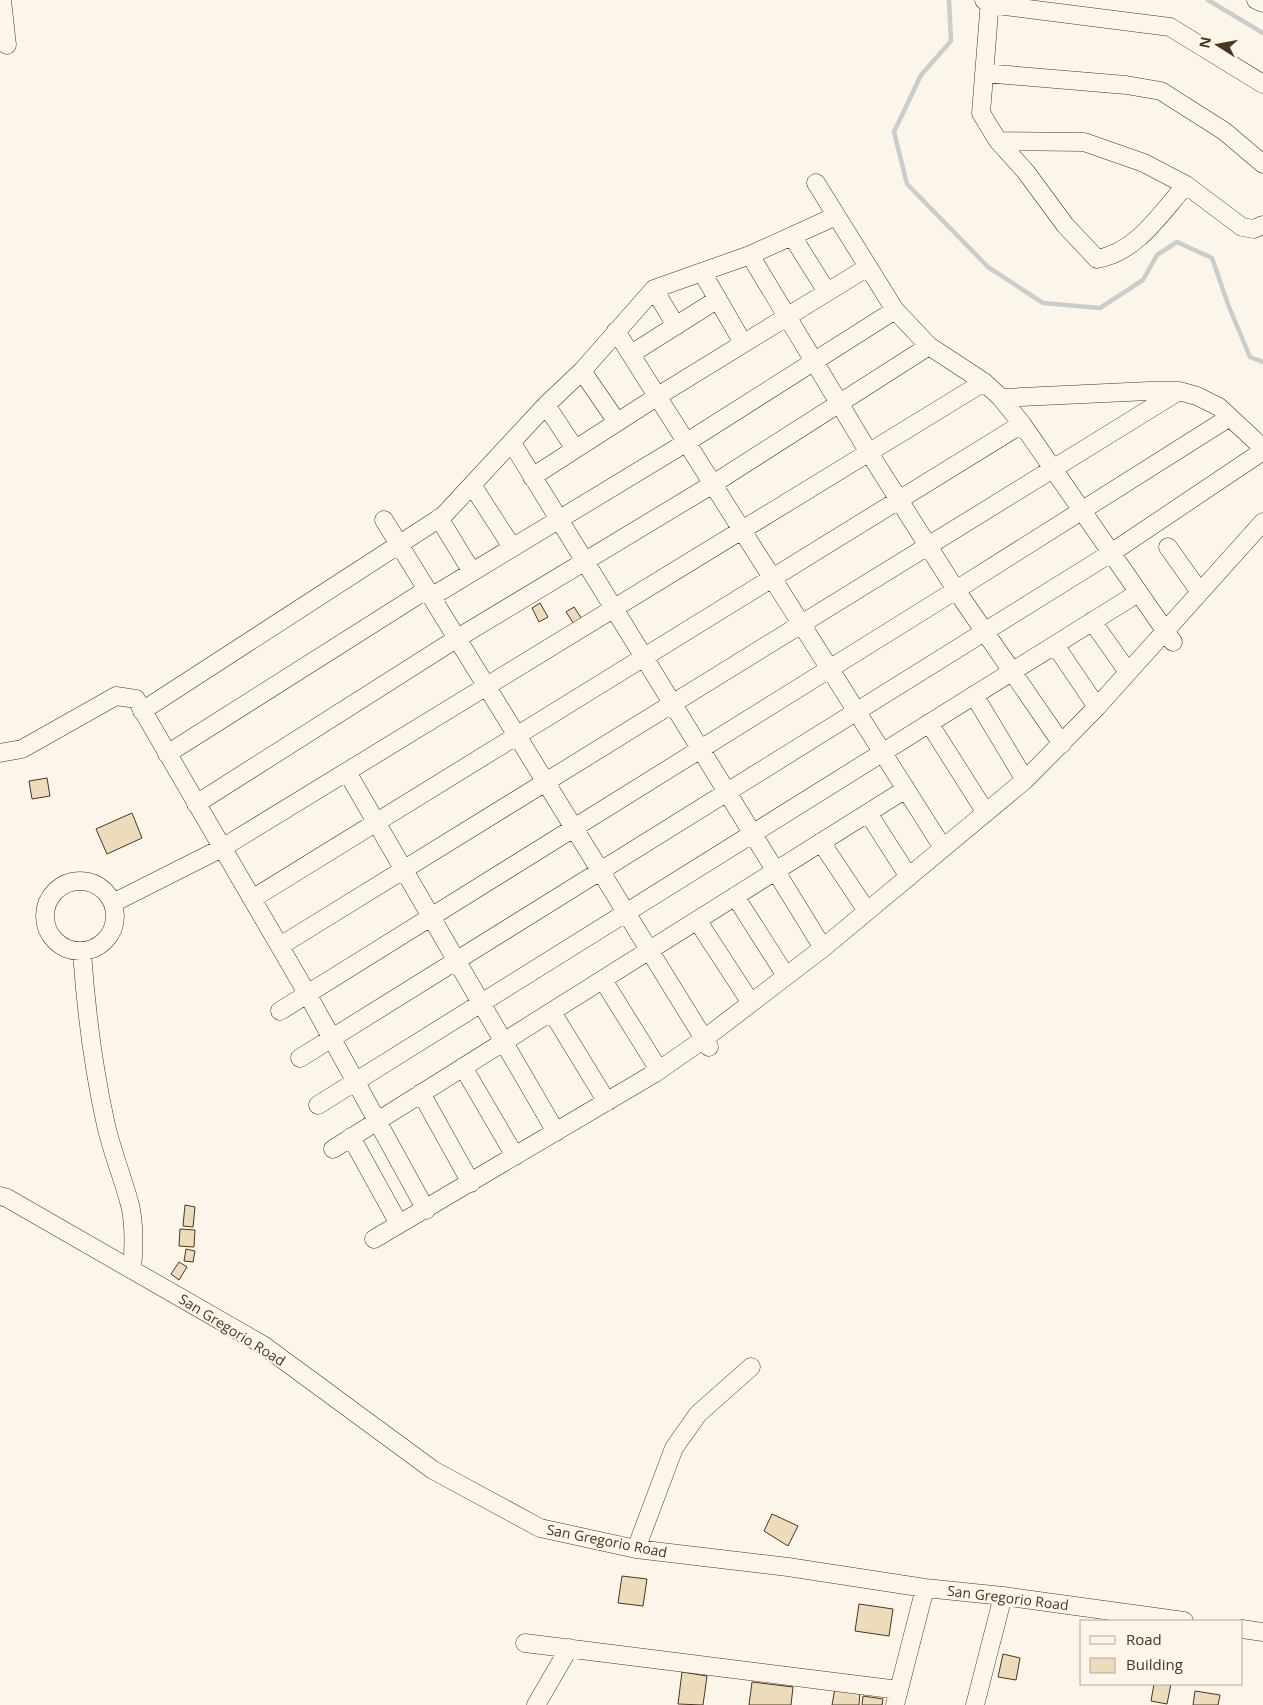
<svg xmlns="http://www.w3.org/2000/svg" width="1263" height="1705" font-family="'Open Sans',sans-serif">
  <rect width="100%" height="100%" fill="#fbf6e9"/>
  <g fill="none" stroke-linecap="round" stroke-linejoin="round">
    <path stroke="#c9cecd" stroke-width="4.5" d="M949 0 951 41 921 75 894 132 907 184 988 267 1043 303 1100 308 1143 280 1157 255 1177 242 1212 258 1229 307 1250 357 1263 362
      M1208 0 1263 33"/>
  </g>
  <path fill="#ecdcbc" stroke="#4a3520" d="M540 603 548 617 539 622 532 608Z
    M574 607 582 619 574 624 566 612Z
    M47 778 50 796 32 799 29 781Z
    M132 813 142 838 107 854 96 829Z
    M185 1205 195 1207 193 1227 183 1226Z
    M180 1229 195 1230 194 1247 179 1246Z
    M186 1249 195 1251 193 1262 184 1261Z
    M179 1262 187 1267 179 1280 171 1274Z
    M772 1514 798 1526 788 1546 764 1531Z
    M622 1576 647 1579 643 1606 618 1603Z
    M859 1604 893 1609 889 1636 855 1631Z
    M1003 1654 1020 1658 1016 1680 998 1677Z
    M682 1672 707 1676 703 1705 678 1704Z
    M752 1682 793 1687 791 1705H749Z
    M1154 1684H1171L1167 1704 1151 1701Z
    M835 1688 860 1691 859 1705H832Z
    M1195 1691 1220 1695 1218 1705H1193Z
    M863 1696 883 1699 882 1705H862Z"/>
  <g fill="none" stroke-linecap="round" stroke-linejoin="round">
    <g stroke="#4a3520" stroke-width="19">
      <path id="minor" d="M2 0 7 45
        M984 0 989 4 1170 27 1263 84
        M990 0 981 113 998 141 1026 172 1065 225 1097 259C1137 252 1160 214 1186 185
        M1256 0 1263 3
        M984 73 1126 85 1161 91 1224 131 1263 164
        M998 141 1084 142 1144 163 1186 185 1242 227 1254 229 1263 225
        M816 183 895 310 929 346 984 382 1001 398 1022 424 1173 642
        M792 236 827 292
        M750 255 868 451 956 590 1062 744
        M702 272 743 343
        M654 289 676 326
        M616 331 943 848
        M631 354 718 299
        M582 371 617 422
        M1001 398 1149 391H1179L1197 396 1219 407 1263 448
        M546 405 575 449
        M512 443 823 948
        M532 477 658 396 868 267
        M472 485 512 547
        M439 518 472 572
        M384 520 709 1047
        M1168 547 1200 592
        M431 597 687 442 895 310
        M1092 621 1128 672
        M1055 645 1097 707
        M974 695 1025 780
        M142 711 443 516 546 405 582 371 654 289 750 255 836 216
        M929 723 986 813
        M0 753 22 749 116 696 136 699 308 995 426 1210
        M167 754 426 590
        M347 772 556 1132
        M196 804 456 639 713 484 929 346
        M868 813 909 877
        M821 842 867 911
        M45 916a35 35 0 1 1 70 0a35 35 0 1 1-70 0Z
        M735 896 786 976
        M252 899 1022 424
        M113 903 222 848 984 382
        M697 920 751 1003
        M280 946 1179 391
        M82 952C86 1010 93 1067 106 1125 112 1152 123 1178 130 1205 135 1226 134 1248 132 1270
        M603 980 659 1070
        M280 1011 956 590 1230 417
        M552 1012 607 1102
        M300 1058 1111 553 1263 451
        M463 1067 515 1156
        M421 1093 471 1183
        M318 1105 1138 593
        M351 1137 399 1224
        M333 1149 906 789
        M0 1196 7 1198 263 1345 433 1470 540 1528 636 1549 788 1567 925 1588 1003 1596 1184 1621
        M374 1239 655 1073 704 1039 823 948 1025 780 1097 707 1263 522
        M636 1549 674 1448 698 1414 751 1367
        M1242 1629 1263 1632
        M525 1643 899 1690
        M536 1705 569 1648
        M895 1705 925 1588
        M975 1705 1003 1596"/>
    </g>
    <use href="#minor" stroke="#fbf6e9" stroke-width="18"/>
  </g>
  <g text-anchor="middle" stroke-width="4" stroke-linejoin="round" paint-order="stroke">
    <g font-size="14" fill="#4a3520" stroke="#fbf6e9">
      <text transform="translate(232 1330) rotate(32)" y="5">San Gregorio Road</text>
      <text transform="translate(607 1541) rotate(11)" y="5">San Gregorio Road</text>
      <text transform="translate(1008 1598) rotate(7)" y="5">San Gregorio Road</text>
    </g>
  </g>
  <rect x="1080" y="1620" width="162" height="65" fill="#fbf6e9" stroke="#b4a999"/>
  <rect x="1090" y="1636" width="25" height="8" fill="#fbf6e9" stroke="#b4a999"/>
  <text x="1126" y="1645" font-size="15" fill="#4a3520">Road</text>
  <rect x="1090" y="1658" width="25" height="15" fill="#ecdcbc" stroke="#b4a999"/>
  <text x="1126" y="1670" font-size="15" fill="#4a3520">Building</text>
  <g transform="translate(1218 45) rotate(281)" stroke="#fbf6e9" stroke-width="4" paint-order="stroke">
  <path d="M0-4L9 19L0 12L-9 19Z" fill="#4a3520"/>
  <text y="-8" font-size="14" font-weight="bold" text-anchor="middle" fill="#4a3520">N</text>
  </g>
</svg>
